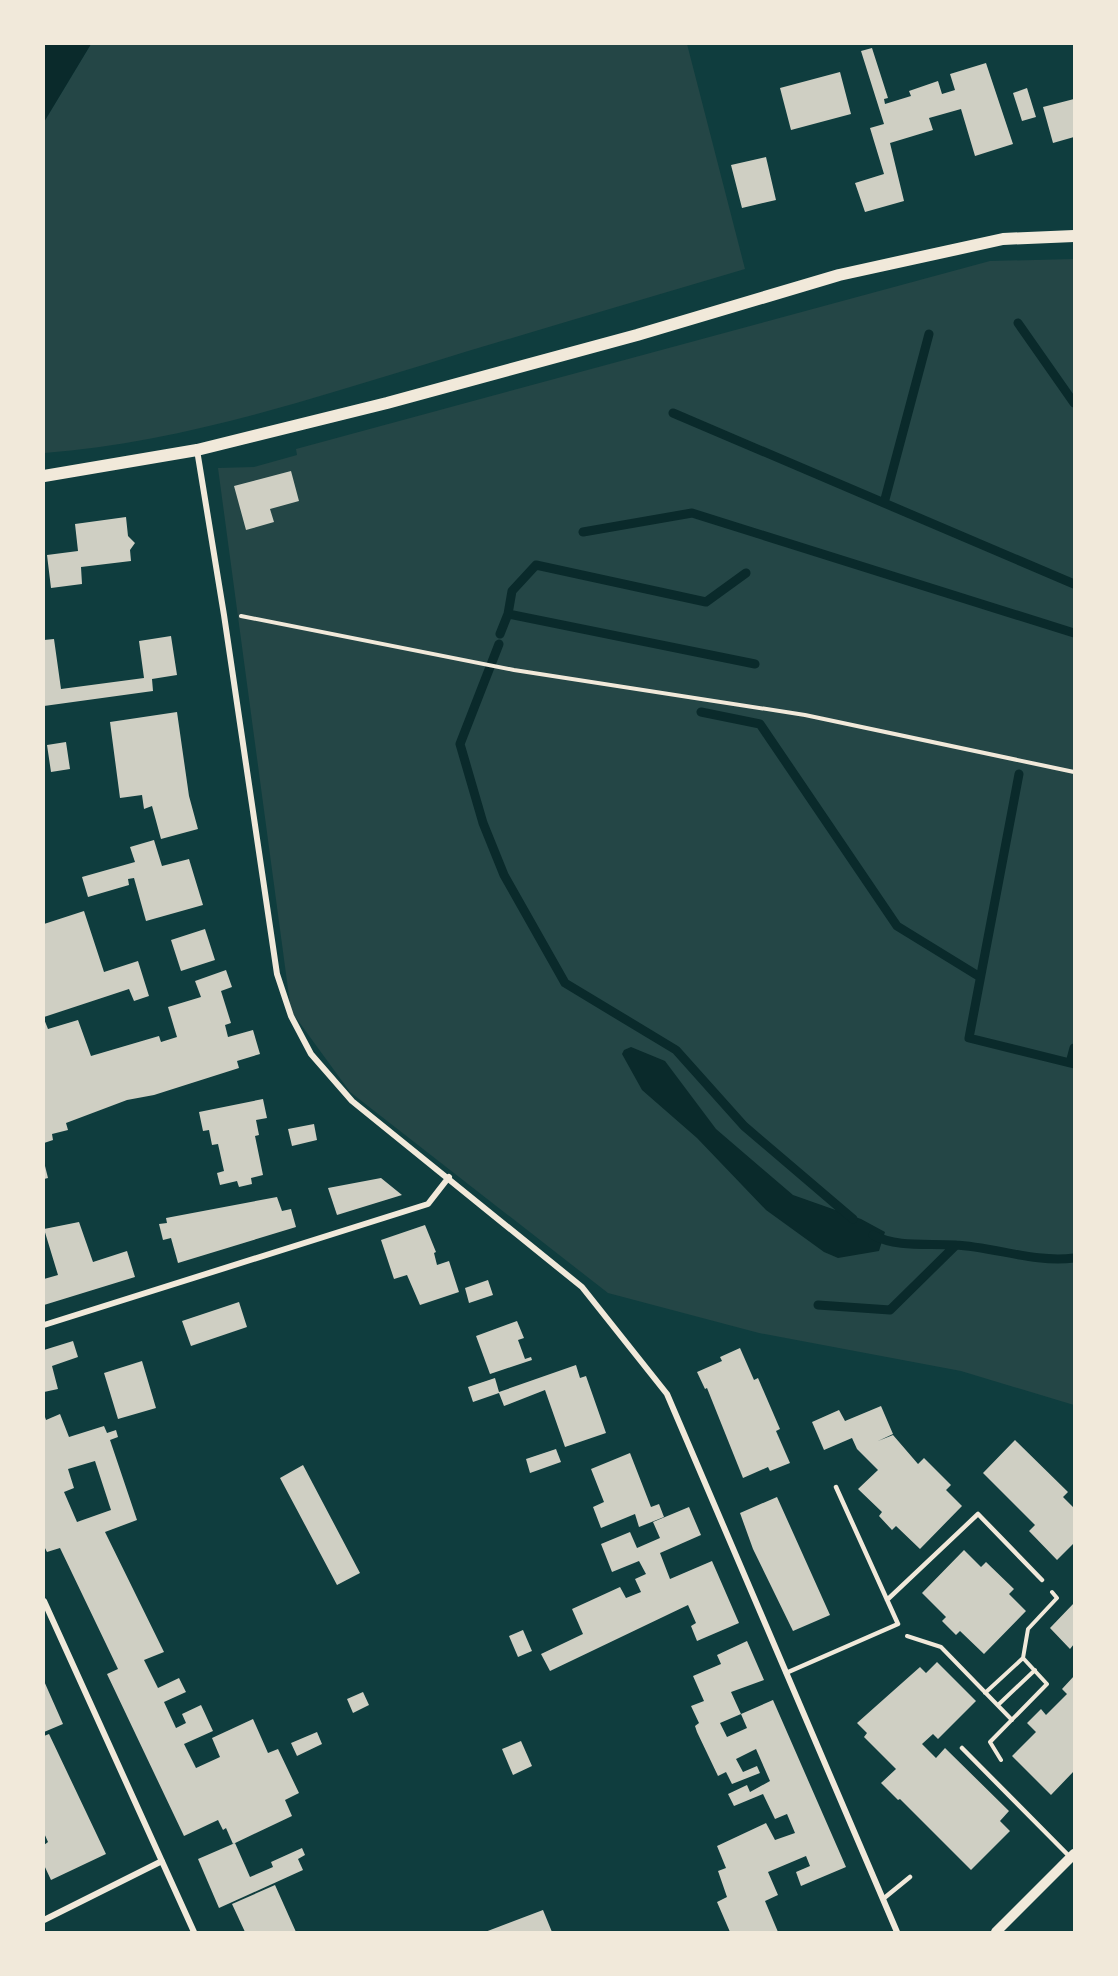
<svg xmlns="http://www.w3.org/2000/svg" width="1118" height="1976" font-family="'Golos Text',sans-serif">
  <rect width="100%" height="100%" fill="#0f3d3e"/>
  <path fill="#244646" d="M91 44H687L745 269C638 301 530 332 423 365 298 403 174 443 44 453V122Z
    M1074 259V1405L961 1371 759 1333 608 1293 350 1092 291 1011 218 468 254 467 297 455 296 449 990 261Z"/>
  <path fill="#0a2a2b" d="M44 44H91L44 122Z
    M631 1047 665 1061 716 1129 793 1195 861 1219 885 1232 879 1251 838 1258 824 1252 766 1210 697 1138 642 1090 622 1054 624 1050Z"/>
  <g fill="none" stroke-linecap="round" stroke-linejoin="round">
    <path stroke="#0a2a2b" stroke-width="9" d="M1018 323 1074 403
      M673 413 1074 584
      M884 503 929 334
      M583 532 692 513 1074 633
      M508 614 512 591 536 565 706 602 746 573
      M500 634 508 614 755 664
      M499 644 460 744 483 823 504 875 565 983 676 1050 744 1126 853 1219
      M701 712 760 724 897 926 980 977
      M1019 774 969 1038 1070 1063
      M1074 1048 1070 1063 1074 1064
      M873 1235C897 1248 929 1243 955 1245 995 1247 1034 1263 1074 1258
      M818 1305 890 1310 956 1245"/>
  </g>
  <path fill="#cfcfc3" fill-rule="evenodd" d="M872 48 888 98 884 99 885 104 911 96 909 91 938 81 942 94 955 90 950 74 986 63 1013 144 975 156 961 109 929 118 933 130 890 143 904 201 865 212 855 183 884 174 870 128 884 124 861 51Z
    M840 72 851 114 791 130 780 88Z
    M1027 88 1036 117 1022 121 1013 93Z
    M1074 99V137L1053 143 1043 107Z
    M766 157 776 200 742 208 731 165Z
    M291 471 299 501 270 509 274 522 246 530 234 486Z
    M126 517 128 536 135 543 130 550 131 561 81 567 82 584 51 588 47 555 78 551 75 524Z
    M171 636 177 675 152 679 153 691 44 706V640L54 639 61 689 144 678 139 641Z
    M177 712 189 796 198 829 161 839 152 806 144 809 142 795 120 798 110 722Z
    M66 742 70 769 51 772 47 745Z
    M154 840 162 866 189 859 203 905 146 921 134 878 128 879 129 885 88 897 82 877 135 862 130 847Z
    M84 911 104 972 138 961 149 996 134 1001 129 989 44 1017V924Z
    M205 929 215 960 181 971 171 940Z
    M226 970 232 987 221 991 231 1023 225 1025 228 1037 253 1030 260 1054 237 1061 239 1068 154 1095 127 1100 66 1123 68 1130 52 1134 53 1140 44 1143V1019L48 1029 78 1020 91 1056 159 1036 161 1042 177 1037 168 1007 201 997 195 981Z
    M263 1099 267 1118 256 1120 259 1135 255 1136 263 1175 251 1178 252 1184 239 1187 237 1181 220 1185 217 1173 224 1171 218 1144 212 1145 209 1130 203 1131 199 1112Z
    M314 1124 317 1140 292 1146 288 1129Z
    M44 1162 48 1178 44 1179Z
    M381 1178 402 1195 337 1215 328 1188Z
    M277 1197 282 1211 291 1209 296 1227 178 1263 171 1238 163 1240 159 1224 167 1223 166 1218Z
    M79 1222 93 1262 127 1251 135 1277 44 1305V1279L58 1275 44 1229Z
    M425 1225 436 1252 434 1253 437 1265 449 1261 459 1292 420 1305 407 1275 394 1279 381 1240Z
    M488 1280 493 1295 469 1303 465 1288Z
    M239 1302 247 1327 191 1346 182 1321Z
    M517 1321 524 1338 518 1340 525 1359 531 1357 532 1360 490 1374 476 1336Z
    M73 1341 78 1357 52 1366 58 1389 44 1392V1350Z
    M740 1348 754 1380 758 1378 780 1429 776 1431 790 1463 770 1471 768 1467 743 1478 707 1388 705 1389 697 1372 722 1361 720 1357Z
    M142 1361 156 1408 118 1419 104 1373Z
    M576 1365 580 1378 586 1376 606 1433 565 1447 545 1390 504 1406 499 1393 473 1402 468 1387 495 1378 499 1392Z
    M881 1406 893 1434 878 1441 893 1435 918 1464 924 1458 951 1485 946 1490 962 1506 920 1549 896 1526 892 1530 879 1516 882 1512 858 1489 878 1470 857 1449 852 1438 824 1450 812 1422 839 1410 845 1421Z
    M44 1414 46 1420 60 1414 69 1437 104 1426 107 1433 116 1430 118 1437 110 1440 137 1520 105 1532 164 1652 144 1660 158 1688 179 1678 186 1692 164 1702 176 1728 186 1723 182 1714 201 1705 213 1731 184 1744 196 1768 220 1757 212 1738 253 1719 268 1753 278 1749 299 1793 285 1800 292 1816 233 1844 226 1828 223 1830 218 1820 184 1836 107 1674 118 1669 60 1548 47 1552 44 1546ZM95 1461 111 1510 77 1522 64 1492 74 1488 68 1469Z
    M1015 1440 1068 1492 1063 1497 1074 1508V1543L1057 1560 1029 1531 1035 1525 983 1473Z
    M556 1449 561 1462 530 1473 526 1459Z
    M630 1453 651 1507 659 1504 664 1517 639 1527 635 1514 601 1528 593 1507 604 1502 591 1469Z
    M303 1465 360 1573 337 1585 280 1478Z
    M777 1497 830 1615 793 1631 753 1549 740 1513Z
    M689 1507 701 1535 660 1553 670 1579 712 1561 739 1623 697 1641 691 1626 696 1623 688 1605 550 1671 541 1654 583 1634 572 1609 620 1587 626 1598 641 1592 635 1579 646 1574 639 1561 612 1572 601 1544 630 1532 637 1548 660 1538 653 1522Z
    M964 1550 981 1567 986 1562 1014 1589 1009 1594 1026 1611 984 1654 960 1631 956 1635 942 1621 946 1617 922 1593Z
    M1074 1603V1644L1070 1649 1050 1628Z
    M523 1630 532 1651 518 1657 509 1636Z
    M747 1641 764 1680 731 1692 741 1714 720 1723 727 1737 747 1728 741 1714 773 1700 846 1867 801 1886 796 1872 810 1866 806 1856 768 1872 778 1895 765 1901 778 1932H730L717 1902 727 1897 718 1871 726 1868 717 1846 766 1823 775 1840 795 1833 787 1814 775 1819 763 1794 734 1806 728 1794 747 1785 750 1792 770 1781 756 1749 736 1759 743 1772 757 1766 760 1773 732 1784 726 1772 718 1776 697 1732 695 1726 699 1723 691 1706 704 1701 693 1676 721 1664 717 1655Z
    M937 1662 976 1701 938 1739 933 1734 922 1744 936 1758 945 1748 1009 1811 1000 1821 1010 1831 971 1870 900 1799 898 1800 881 1783 896 1769 864 1737 867 1733 857 1723 920 1667 926 1673Z
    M1074 1676V1771L1051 1795 1012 1756 1036 1732 1027 1723 1041 1709 1046 1715 1067 1694 1062 1689Z
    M44 1681 63 1724 44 1732Z
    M363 1692 369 1705 353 1713 347 1699Z
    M317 1732 322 1744 297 1756 291 1743Z
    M49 1734 106 1854 51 1880 44 1865V1845L48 1842 44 1833V1736Z
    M521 1741 532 1766 513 1775 502 1749Z
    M235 1843 250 1877 273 1867 271 1862 302 1848 305 1855 298 1859 303 1870 219 1908 198 1859Z
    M275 1885 296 1932H245L232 1904Z
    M543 1910 552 1932H485Z"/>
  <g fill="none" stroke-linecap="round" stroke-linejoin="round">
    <path stroke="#f1e9da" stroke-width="4" d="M241 616 514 670 805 715 1074 772
      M907 1636 941 1647 1012 1720
      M985 1693 1023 1658
      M998 1705 1035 1670
      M1001 1760 990 1742 1047 1684 1023 1658 1028 1629 1057 1598 1052 1592"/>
    <path stroke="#f1e9da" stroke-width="4.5" d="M887 1600 978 1514 1042 1580
      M786 1673 898 1624 836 1487
      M962 1748 1071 1858
      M883 1899 910 1877"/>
    <path stroke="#f1e9da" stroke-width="6" d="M197 450 224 615 277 974 291 1016 311 1054 352 1101 582 1287 667 1394 897 1932
      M44 1325 428 1204 449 1177
      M44 1601 194 1932
      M44 1920 162 1861"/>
    <path stroke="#f1e9da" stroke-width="10" d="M996 1932 1074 1854"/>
    <path stroke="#f1e9da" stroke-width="12" d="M44 476 197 450 387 403 637 335 839 275 1003 239 1074 236"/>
  </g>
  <rect width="1118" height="1976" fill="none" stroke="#f1e9da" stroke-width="90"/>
</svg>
